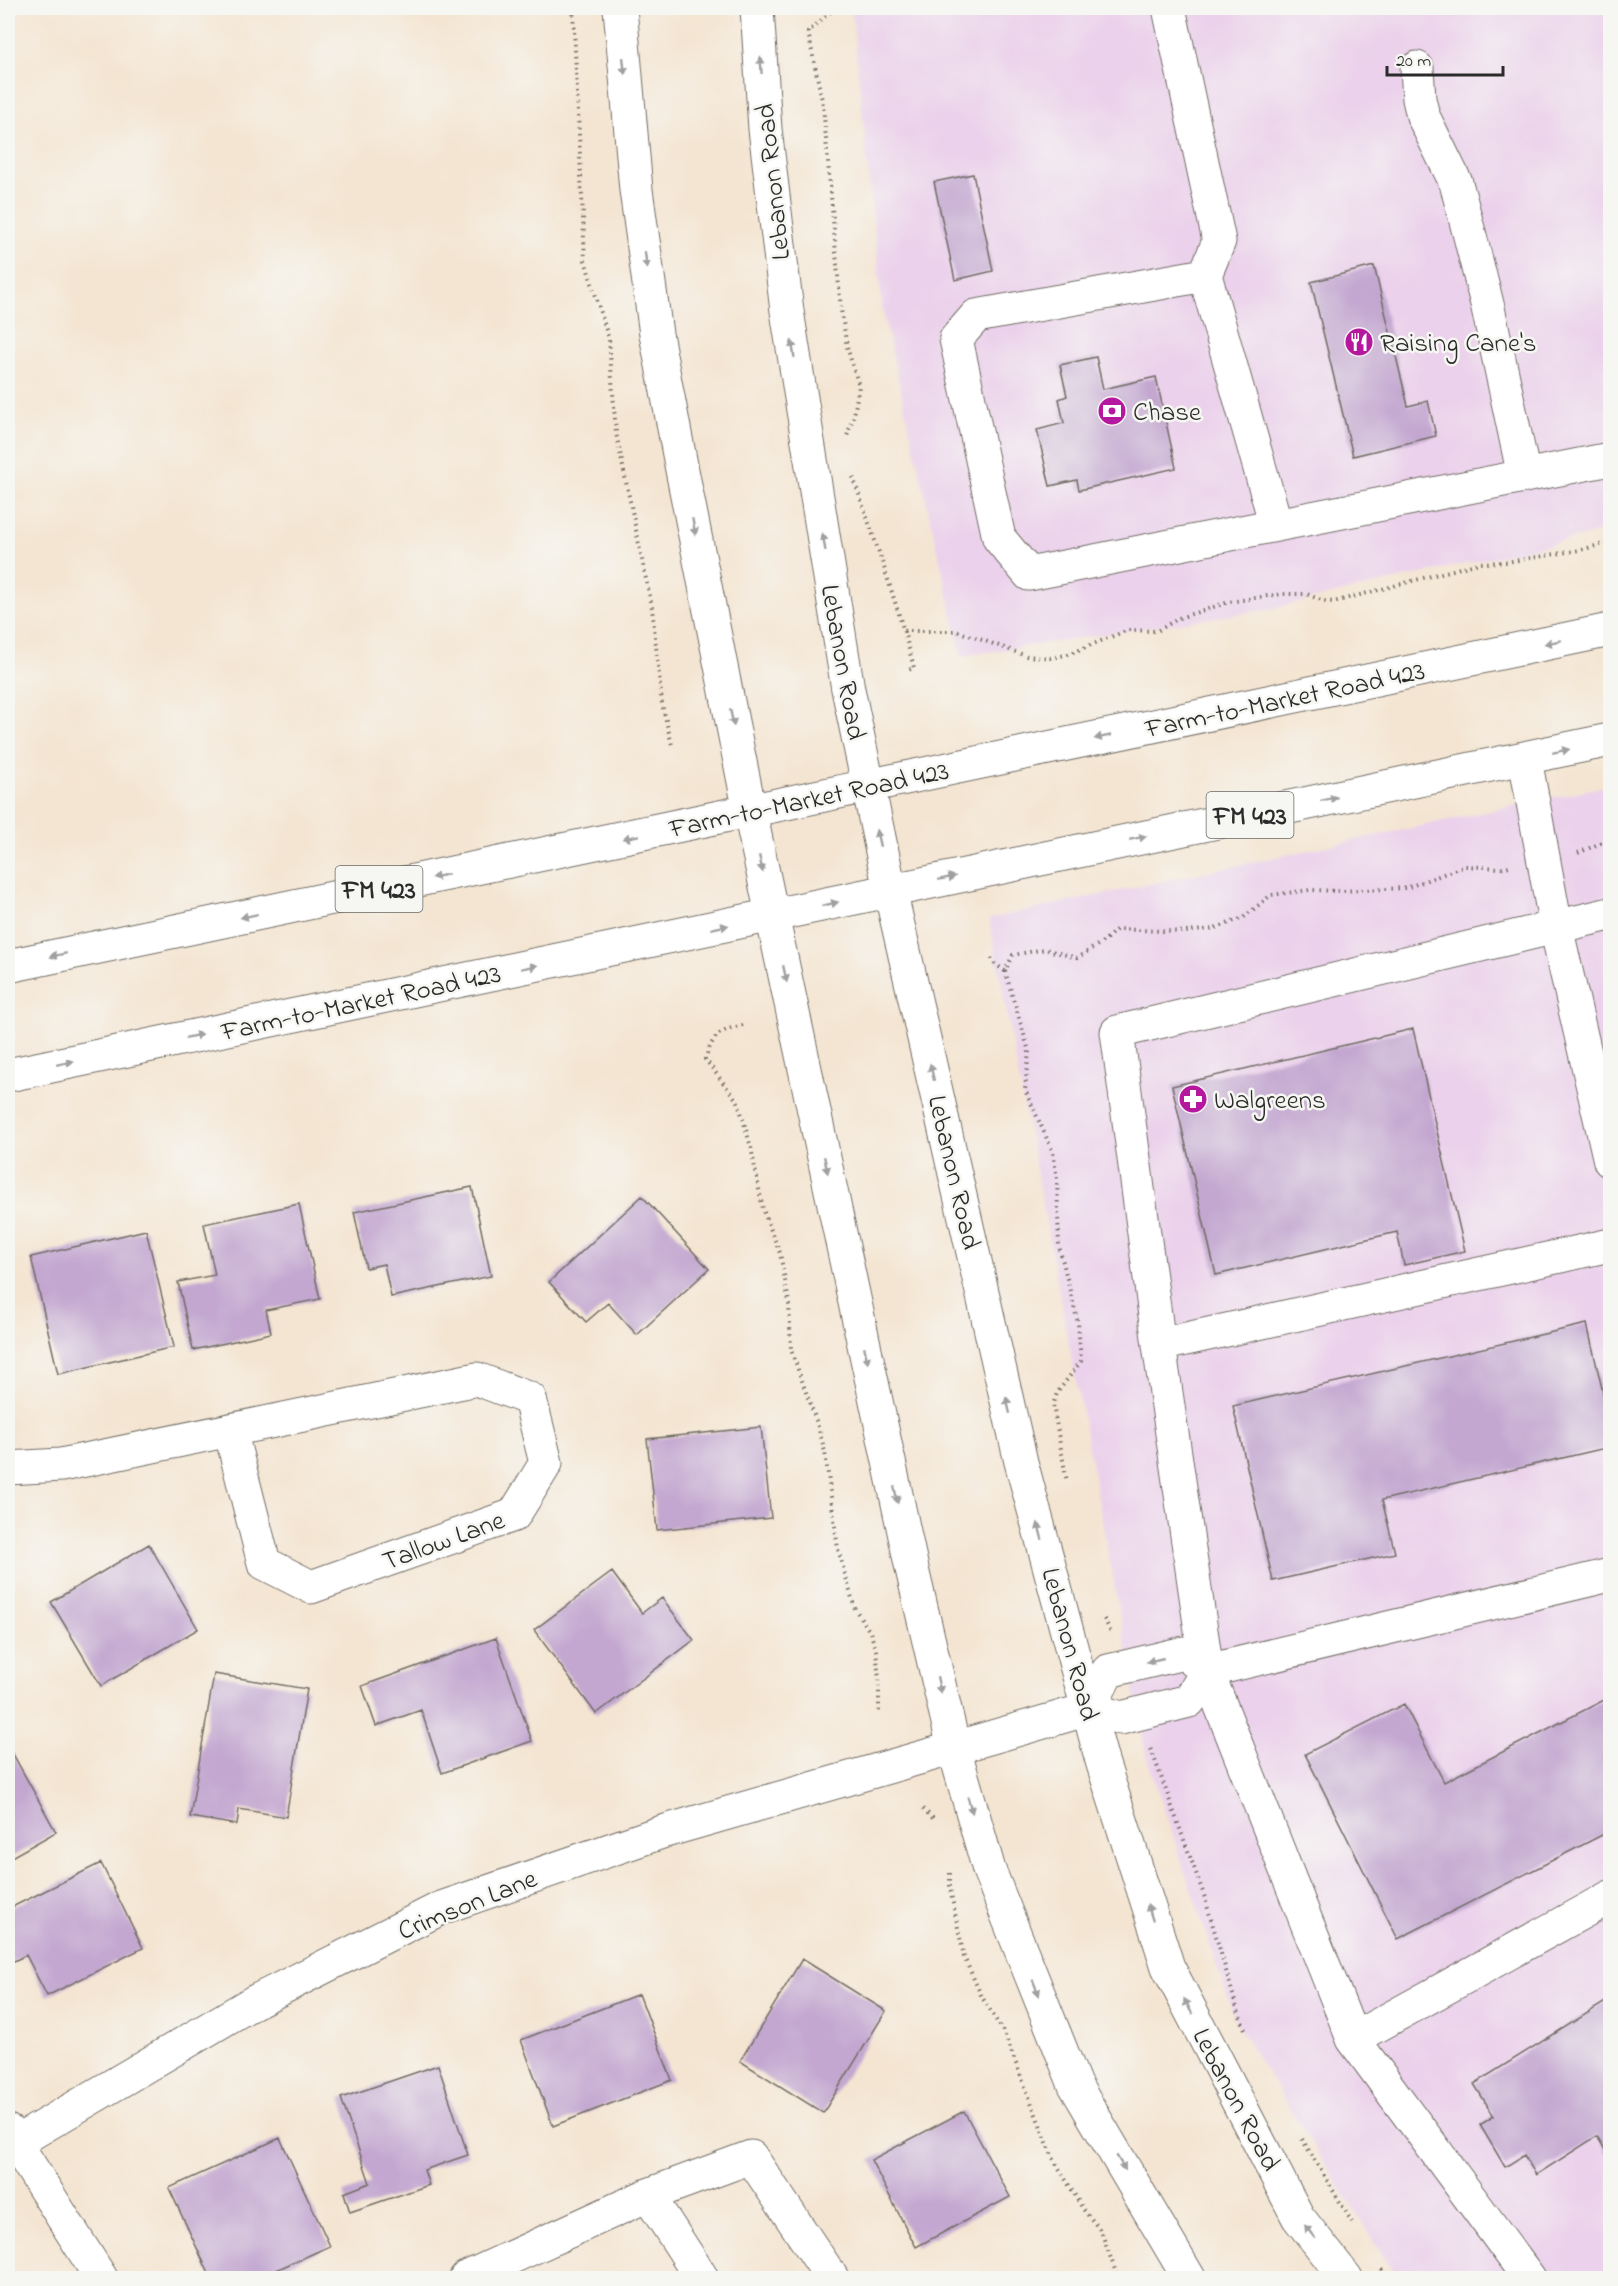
<svg xmlns="http://www.w3.org/2000/svg" width="1618" height="2286" font-family="'Indie Flower',sans-serif">
  <rect width="100%" height="100%" fill="#f6f6f2"/>
  <filter id="ink" filterUnits="userSpaceOnUse"><feTurbulence type="fractalNoise" baseFrequency=".0167" numOctaves="2"/><feDisplacementMap in="SourceGraphic" scale="12" xChannelSelector="R" yChannelSelector="G"/><feConvolveMatrix kernelMatrix="1 2 1 2 8 2 1 2 1" color-interpolation-filters="sRGB"/></filter>
  <filter id="wash" filterUnits="userSpaceOnUse"><feTurbulence type="fractalNoise" baseFrequency=".008" numOctaves="4" result="noise"/><feDisplacementMap in="SourceGraphic" scale="24" xChannelSelector="R" yChannelSelector="G"/><feGaussianBlur stdDeviation="1.35" result="paint"/><feColorMatrix in="noise" values="0 0 0 0 0 0 0 0 0 0 0 0 0 0 0 0 0 1.4 0 .05"/><feComposite in="paint" operator="in"/></filter>
  <g filter="url(#wash)">
    <rect width="100%" height="100%" fill="#f4e5d2"/>
    <path fill="#ebd1eb" d="M800 8H1610V530L1271 609 962 656 883 313 852 12H800Z
      M1610 785V2278H1397L1237 2025 1147 1759 989 919Z"/>
    <g id="blocks">
      <path fill="#c3a7d0" d="M973 174 993 271 955 280 934 182Z
        M1374 266 1408 406 1428 401 1436 436 1353 456 1311 282Z
        M1096 357 1103 389 1156 377 1176 468 1079 490 1077 480 1050 486 1037 430 1064 423 1059 399 1067 396 1060 365Z
        M1413 1029 1465 1251 1404 1265 1397 1232 1216 1275 1172 1086Z
        M472 1187 491 1276 391 1297 384 1264 366 1268 354 1212Z
        M642 1196 709 1269 637 1335 608 1303 586 1322 549 1282Z
        M299 1204 320 1299 266 1310 271 1333 193 1350 178 1282 215 1275 204 1224Z
        M146 1230 174 1347 58 1374 31 1257Z
        M1587 1324 1610 1423V1447L1382 1500 1395 1553 1273 1581 1233 1406Z
        M761 1427 771 1518 657 1530 647 1439Z
        M149 1544 198 1629 101 1686 51 1602Z
        M612 1572 642 1613 662 1598 694 1640 596 1714 534 1630Z
        M496 1638 532 1741 442 1773 421 1710 376 1726 362 1686Z
        M214 1674 307 1689 286 1817 239 1809 237 1825 190 1817Z
        M1610 1697V1831L1398 1939 1305 1754 1404 1704 1444 1782Z
        M8 1745 56 1832 8 1859Z
        M101 1863 143 1948 47 1996 26 1955 8 1964V1909Z
        M802 1959 886 2011 823 2113 740 2061Z
        M639 1994 672 2080 553 2126 521 2040Z
        M1610 1999V2158L1597 2136 1536 2175 1524 2155 1505 2167 1480 2125 1494 2116 1474 2084Z
        M438 2065 468 2155 424 2170 429 2185 350 2212 344 2193 370 2183 341 2098Z
        M964 2111 1010 2197 916 2247 871 2160Z
        M280 2138 330 2246 258 2278H211L169 2188Z"/>
    </g>
  </g>
  <g filter="url(#ink)">
    <use href="#blocks" fill-opacity="0" stroke="#716c65" stroke-width="1.5"/>
    <g fill="none" stroke-linecap="round" stroke-linejoin="round">
      <g stroke="#716c65" stroke-width="35">
        <path id="minor" d="M1169 8 1219 241 1205 275 976 316 956 339 999 538 1029 574 1610 459
          M1417 68 1419 99 1423 116 1456 183 1471 240 1488 308 1524 476
          M1205 275 1276 525
          M1525 759 1556 927 1610 1161
          M1159 1345 1610 1245
          M8 1468 61 1465 477 1379 530 1399 546 1463 514 1515 311 1587 264 1563 230 1430
          M1207 1671 1184 1653 1108 1671 1089 1709 1121 1718 1189 1701 1207 1671 1610 1575
          M1353 2039 1610 1897
          M8 2131 101 2278
          M15 2143 254 2002 441 1908 662 1832 954 1748
          M648 2195 702 2278
          M466 2278 648 2195 751 2157 832 2278
          M1529 2278 1353 2039 1207 1671 1159 1345 1117 1032 1610 914"/>
      </g>
      <g stroke="#716c65" stroke-width="35">
        <path id="major" d="M620 8 636 190 656 334 682 470 750 812 912 1569 954 1748 989 1870 1075 2085 1189 2278
          M757 8 765 129 787 311 848 689 890 890 1021 1462 1102 1761 1168 1967 1298 2217 1346 2278
          M8 966C542 853 1076 744 1610 630
          M8 1075 1610 740
          M954 1748 1089 1709"/>
      </g>
      <path stroke="#716c65" stroke-width="4" stroke-dasharray="1.5 4.5" stroke-linecap="butt" d="M573 8 585 260 609 340 616 433 652 608 662 704 672 745
        M835 8 808 32 823 105 841 310 847 347 859 386 854 415 846 439
        M853 477C875 540 897 603 914 668L906 671
        M904 631H957L1027 656 1050 658 1066 655 1128 630 1157 631 1179 618 1229 602 1281 594H1307L1323 601 1334 602 1479 563 1507 562 1580 550 1607 543
        M1578 853 1610 839
        M991 958 995 964 1005 971 1013 955 1045 949 1077 958 1104 941 1117 929 1185 932 1213 929 1243 918 1271 895 1310 890 1341 891 1406 888 1465 866 1502 868 1509 866
        M1005 971 1029 1051 1025 1090 1053 1152 1057 1179 1059 1246 1078 1323 1081 1361 1057 1393 1053 1405 1067 1482
        M743 1025C719 1031 714 1034 705 1059L738 1102 751 1147 763 1210 780 1253 789 1302 791 1350 817 1423 825 1452 838 1549 855 1609 870 1632 876 1649 879 1680V1714
        M1104 1619 1112 1634
        M1151 1749 1204 1895 1236 2005 1246 2032
        M923 1809 936 1821
        M950 1873V1889L964 1957 982 1997 1004 2033 1053 2158 1083 2209 1101 2231 1118 2278
        M1302 2139 1352 2222
        M1382 2269 1388 2278"/>
      <use href="#minor" stroke="#fff" stroke-width="33"/>
      <use href="#major" stroke="#fff" stroke-width="33"/>
    </g>
    <defs><path id="oneway-solid" d="M-6-.8H1V-3.2L6.5 0L1 3.2V.8H-6Z" transform="scale(1.5)"/></defs>
    <g fill="#a0a0a0">
      <use href="#oneway-solid" transform="translate(761 65) rotate(-94)"/>
      <use href="#oneway-solid" transform="translate(624 66) rotate(84)"/>
      <use href="#oneway-solid" transform="translate(646 260) rotate(82)"/>
      <use href="#oneway-solid" transform="translate(793 349) rotate(-99)"/>
      <use href="#oneway-solid" transform="translate(694 527) rotate(79)"/>
      <use href="#oneway-solid" transform="translate(824 542) rotate(-99)"/>
      <use href="#oneway-solid" transform="translate(1553 642) rotate(168)"/>
      <use href="#oneway-solid" transform="translate(732 718) rotate(78)"/>
      <use href="#oneway-solid" transform="translate(1103 737) rotate(168)"/>
      <use href="#oneway-solid" transform="translate(1561 751) rotate(-12)"/>
      <use href="#oneway-solid" transform="translate(1329 799) rotate(-12)"/>
      <use href="#oneway-solid" transform="translate(631 837) rotate(168)"/>
      <use href="#oneway-solid" transform="translate(878 838) rotate(-103)"/>
      <use href="#oneway-solid" transform="translate(1138 838) rotate(-12)"/>
      <use href="#oneway-solid" transform="translate(761 864) rotate(78)"/>
      <use href="#oneway-solid" transform="translate(440 876) rotate(168)"/>
      <use href="#oneway-solid" transform="translate(947 878) rotate(-12)"/>
      <use href="#oneway-solid" transform="translate(830 904) rotate(-13)"/>
      <use href="#oneway-solid" transform="translate(249 916) rotate(168)"/>
      <use href="#oneway-solid" transform="translate(720 927) rotate(-12)"/>
      <use href="#oneway-solid" transform="translate(58 955) rotate(168)"/>
      <use href="#oneway-solid" transform="translate(529 967) rotate(-12)"/>
      <use href="#oneway-solid" transform="translate(785 974) rotate(78)"/>
      <use href="#oneway-solid" transform="translate(194 1036) rotate(-12)"/>
      <use href="#oneway-solid" transform="translate(65 1063) rotate(-12)"/>
      <use href="#oneway-solid" transform="translate(932 1072) rotate(-103)"/>
      <use href="#oneway-solid" transform="translate(826 1165) rotate(78)"/>
      <use href="#oneway-solid" transform="translate(866 1355) rotate(78)"/>
      <use href="#oneway-solid" transform="translate(1008 1405) rotate(-103)"/>
      <use href="#oneway-solid" transform="translate(896 1495) rotate(78)"/>
      <use href="#oneway-solid" transform="translate(1040 1531) rotate(-105)"/>
      <use href="#oneway-solid" transform="translate(1155 1660) rotate(167)"/>
      <use href="#oneway-solid" transform="translate(939 1685) rotate(77)"/>
      <use href="#oneway-solid" transform="translate(970 1805) rotate(74)"/>
      <use href="#oneway-solid" transform="translate(1150 1912) rotate(-108)"/>
      <use href="#oneway-solid" transform="translate(1036 1988) rotate(68)"/>
      <use href="#oneway-solid" transform="translate(1188 2006) rotate(-118)"/>
      <use href="#oneway-solid" transform="translate(1121 2163) rotate(59)"/>
      <use href="#oneway-solid" transform="translate(1310 2232) rotate(-128)"/>
    </g>
  </g>
  <defs>
    <g id="restaurant-disc" transform="scale(1.5)"><circle r="9.5" fill="#b5179e" stroke="#f6f6f2"/><path d="M-5-6h1v4h1v-4h1v4h1v-4h1v5L-1.5 .5V6h-2V.5L-5-1ZM5-6V6H3V1.5H1.5Q1.5-4 5-6Z" fill="#fff"/></g>
    <g id="bank-disc" transform="scale(1.5)"><circle r="9.5" fill="#b5179e" stroke="#f6f6f2"/><path d="M-6-4H6V4H-6ZM0-2.3a2.3 2.3 0 1 0 0 4.6a2.3 2.3 0 1 0 0-4.6Z" fill="#fff"/></g>
    <g id="pharmacy-disc" transform="scale(1.5)"><circle r="9.5" fill="#b5179e" stroke="#f6f6f2"/><path d="M-2-6h4v4h4v4h-4v4h-4v-4h-4v-4h4Z" fill="#fff"/></g>
  </defs>
  <g fill-rule="evenodd">
    <use href="#restaurant-disc" x="1359" y="342"/>
    <use href="#bank-disc" x="1112" y="411"/>
    <use href="#pharmacy-disc" x="1193" y="1099"/>
  </g>
  <g text-anchor="middle" stroke-width="5" stroke-linejoin="round" paint-order="stroke">
    <g fill="#f6f6f2" stroke="#686867" stroke-width="1.5">
      <rect x="1206.5" y="792" width="87" height="46" rx="4.5"/>
      <rect x="335.5" y="866" width="87" height="46" rx="4.5"/>
    </g>
    <g font-size="26" font-weight="bold" fill="#2b2b2b">
      <text x="1250" y="824">FM 423</text>
      <text x="379" y="898">FM 423</text>
    </g>
    <g font-size="27" fill="#2b2b2b" stroke="#f6f6f2">
      <text transform="translate(772 182) rotate(-96)" y="9">Lebanon Road</text>
      <text transform="translate(844 662) rotate(80)" y="9">Lebanon Road</text>
      <text transform="translate(1285 699) rotate(-12)" y="9">Farm-to-Market Road 423</text>
      <text transform="translate(809 799) rotate(-12)" y="9">Farm-to-Market Road 423</text>
      <text transform="translate(361 1002) rotate(-12)" y="9">Farm-to-Market Road 423</text>
      <text transform="translate(955 1172) rotate(77)" y="9">Lebanon Road</text>
      <text transform="translate(443 1540) rotate(-20)" y="9">Tallow Lane</text>
      <text transform="translate(1071 1644) rotate(75)" y="9">Lebanon Road</text>
      <text transform="translate(467 1904) rotate(-22)" y="9">Crimson Lane</text>
      <text transform="translate(1237 2099) rotate(62)" y="9">Lebanon Road</text>
    </g>
    <g font-size="27" fill="#2b2b2b" stroke="#f6f6f2" text-anchor="start">
      <text x="1380" y="351">Raising Cane's</text>
      <text x="1133" y="420">Chase</text>
      <text x="1214" y="1108">Walgreens</text>
    </g>
  </g>
  <rect width="1618" height="2286" fill="none" stroke="#f6f6f2" stroke-width="30"/>
  <path d="M1387 66v9h116v-9" fill="none" stroke="#2b2b2b" stroke-width="3"/>
  <text x="1396" y="66" font-size="18" fill="#2b2b2b" stroke="#f6f6f2" stroke-width="4.5" paint-order="stroke">20 m</text>
</svg>
